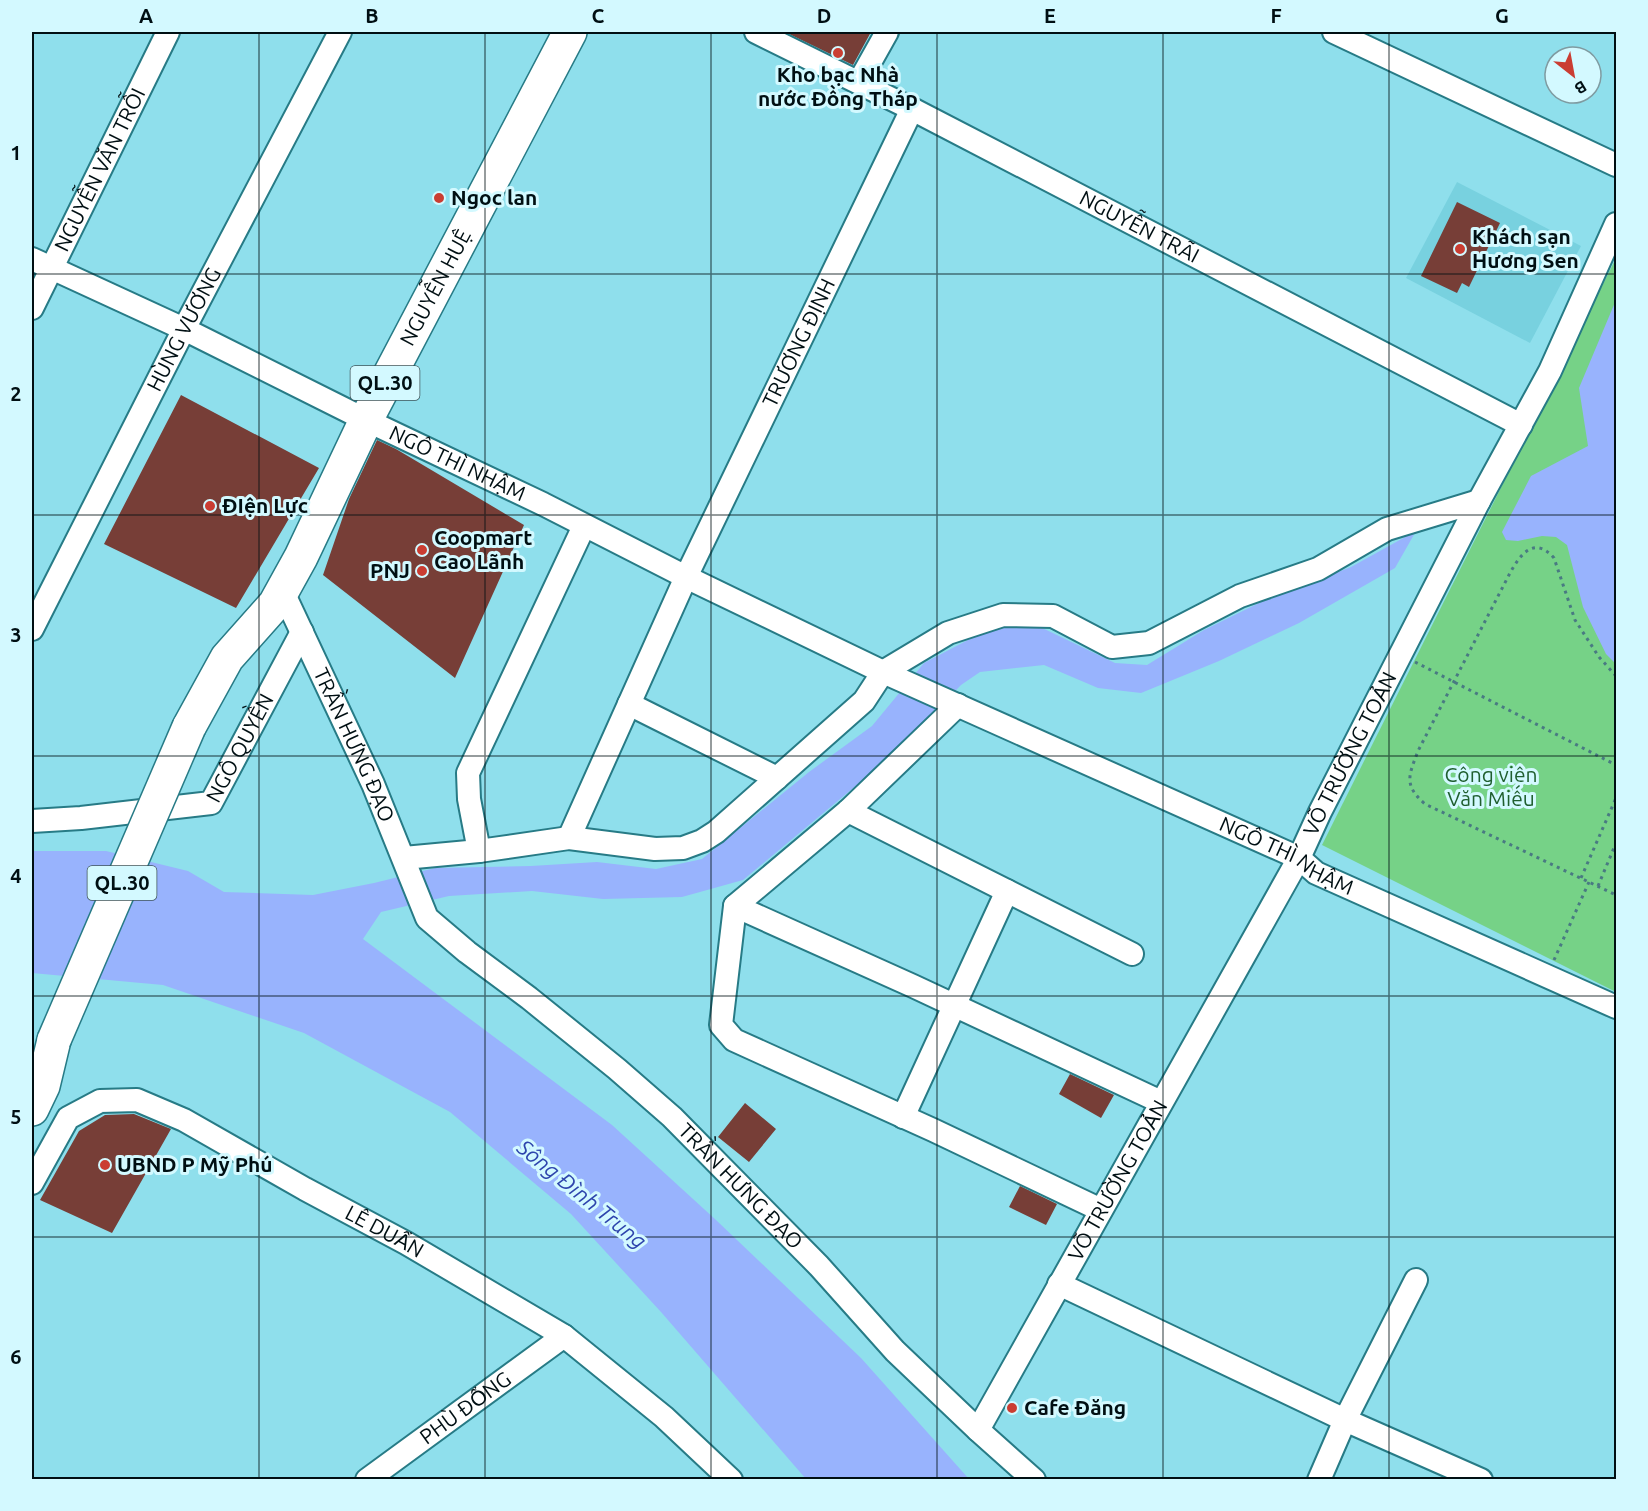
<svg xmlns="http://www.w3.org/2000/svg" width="1648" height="1511" font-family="Ubuntu,sans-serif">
  <rect width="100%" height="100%" fill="#8fdfec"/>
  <path fill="#78d1df" d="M1457 182 1581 246 1530 343 1406 278Z"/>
  <path fill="#76d287" d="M1616 258V992L1322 845Z"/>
  <path fill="#98b3fd" d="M1616 300V664L1606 654 1583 607 1567 545 1556 537 1542 536 1518 541 1506 540 1502 532 1531 476 1588 446 1579 388Z
    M1416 531 1395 568 1299 623 1219 661 1141 693 1098 688 1044 665 980 672 961 685 894 754 743 880 682 897 603 899 532 891 449 896 381 912 363 939 612 1125 716 1220 861 1358 969 1479H806L661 1312 571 1214 450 1112 304 1033 163 985 32 973V851H106L188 871 224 892 313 895 374 883 435 868 531 866 597 862 656 869 702 859 809 772 872 726 924 663 989 629 1034 624 1115 663 1147 665 1204 630 1259 603 1351 567Z"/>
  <path fill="#773e37" d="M785 32H871L853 65Z
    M1457 202 1500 223 1469 287 1462 283 1457 293 1421 276Z
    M181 395 319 468 236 608 104 544Z
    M377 440 396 449 524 525 455 678 323 575 349 499Z
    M1070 1074 1114 1095 1101 1118 1059 1094Z
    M745 1103 776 1129 749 1162 718 1137Z
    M134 1114 171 1129 112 1233 40 1200 79 1131 105 1115Z
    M1020 1186 1057 1204 1046 1225 1009 1207Z"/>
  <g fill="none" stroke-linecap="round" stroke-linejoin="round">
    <g stroke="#277b86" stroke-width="26">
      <g id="minor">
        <path id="s1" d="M756 32 912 109 1521 425"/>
        <path d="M1334 32 1616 165"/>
        <path d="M859 82 887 32"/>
        <path id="s2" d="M32 259 184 329 366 420 543 504 686 577 883 672 1299 858 1316 873 1616 1007"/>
        <path id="s3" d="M32 308 168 32"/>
        <path id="s4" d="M282 590 373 784 427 918 467 952 529 998 617 1069 672 1117 819 1266 895 1351 978 1430 1034 1480"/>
        <path id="s5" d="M32 629 184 329 340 32"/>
        <path d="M629 704 777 778"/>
        <path d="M958 705 848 811 735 906 721 1025 734 1040 933 1130 1101 1210"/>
        <path d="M848 811 1132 954"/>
        <path id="s6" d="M32 821 81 818 211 803 302 632"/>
        <path id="s7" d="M569 838 686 577 912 109"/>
        <path d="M479 851 469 799 468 773 584 526"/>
        <path d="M404 858 479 851 569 838 655 849 683 848 702 841 716 832 864 701 883 672 948 633 1003 615 1053 616 1112 647 1149 643 1240 596 1318 569 1387 529 1479 501"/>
        <path d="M735 906 913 986 1161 1102"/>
        <path d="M903 1117 1007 891"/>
        <path id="s8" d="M32 1183 68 1118 100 1101 137 1100 184 1120 305 1189 406 1243 564 1336 664 1417 731 1480"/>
        <path d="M1059 1284 1345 1420 1481 1480"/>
        <path id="s9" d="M978 1430 1299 858 1320 812 1479 501 1550 371 1616 224"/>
        <path id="s10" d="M367 1480 564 1336"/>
        <path d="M1319 1480 1345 1420 1416 1280"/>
      </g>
    </g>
    <g stroke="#277b86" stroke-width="36">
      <g id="highway">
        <path id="s11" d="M189 727 227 658 275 604 301 557 366 420 570 32"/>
        <path d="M32 1109 43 1086 54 1040"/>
      </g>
    </g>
    <path stroke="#497a82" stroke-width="3" stroke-dasharray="3 4.5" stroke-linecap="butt" d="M1415 662 1616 765
      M1616 676 1599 657 1575 620 1554 558C1534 535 1520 555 1510 573L1418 751C1409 775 1403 785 1425 804L1616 895
      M1581 878 1616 798
      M1598 886 1616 843
      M1554 960 1589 882"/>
    <use href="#minor" stroke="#fff" stroke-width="22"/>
    <use href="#highway" stroke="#fff" stroke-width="33"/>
    <g stroke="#277b86" stroke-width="36" stroke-linecap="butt">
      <path id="highway-bridge" d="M54 1040 189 727"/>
    </g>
    <use href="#highway-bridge" stroke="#fff" stroke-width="33"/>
  </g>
  <path fill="none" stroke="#000f13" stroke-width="1.5" stroke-opacity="0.55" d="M259 32V1480M485 32V1480M711 32V1480M937 32V1480M1163 32V1480M1389 32V1480M32 274H1616M32 515H1616M32 756H1616M32 996H1616M32 1237H1616"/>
  <g fill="#ca3d32" stroke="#d3f9ff" stroke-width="2">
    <circle cx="838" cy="53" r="6"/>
    <circle cx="439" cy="198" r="6"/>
    <circle cx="1460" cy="249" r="6"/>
    <circle cx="210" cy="506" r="6"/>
    <circle cx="422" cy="550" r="6"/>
    <circle cx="422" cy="571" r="6"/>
    <circle cx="105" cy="1165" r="6"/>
    <circle cx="1012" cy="1408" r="6"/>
  </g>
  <g text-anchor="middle" stroke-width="6" stroke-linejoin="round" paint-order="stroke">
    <g fill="#d3f9ff" stroke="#3f555a" stroke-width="1.5">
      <rect x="350.5" y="366" width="69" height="34" rx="4.5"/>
      <rect x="87.5" y="866" width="69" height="34" rx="4.5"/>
    </g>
    <g font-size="20" font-weight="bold" fill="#000f13">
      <text x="385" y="390">QL.30</text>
      <text x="122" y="890">QL.30</text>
    </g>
    <g font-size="21" font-weight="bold" fill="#000f13" stroke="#d3f9ff" text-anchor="start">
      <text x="838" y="82" text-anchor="middle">Kho bạc Nhà<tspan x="838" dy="24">nước Đồng Tháp</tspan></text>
      <text x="451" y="205">Ngoc lan</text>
      <text x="1472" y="244">Khách sạn<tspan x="1472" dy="24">Hương Sen</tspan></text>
      <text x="222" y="513">ĐIện Lực</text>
      <text x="434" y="545">Coopmart<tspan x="434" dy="24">Cao Lãnh</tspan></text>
      <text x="410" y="578" text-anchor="end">PNJ</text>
      <text x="117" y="1172">UBND P Mỹ Phú</text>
      <text x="1024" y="1415">Cafe Đăng</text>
    </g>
    <g font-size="21" fill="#000f13" stroke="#d3f9ff">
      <text dy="7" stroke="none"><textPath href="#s3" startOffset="154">NGUYỄN VĂN TRỖI</textPath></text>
      <text dy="7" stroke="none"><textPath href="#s1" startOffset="430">NGUYỄN TRÃI</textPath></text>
      <text dy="7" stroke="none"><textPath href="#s11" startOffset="506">NGUYỄN HUỆ</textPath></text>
      <text dy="7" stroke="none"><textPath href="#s5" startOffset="336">HÙNG VƯƠNG</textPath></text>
      <text dy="7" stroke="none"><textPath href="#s7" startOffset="546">TRƯƠNG ĐỊNH</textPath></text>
      <text dy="7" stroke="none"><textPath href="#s2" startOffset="472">NGÔ THÌ NHẬM</textPath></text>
      <text dy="7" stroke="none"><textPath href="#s4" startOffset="171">TRẦN HƯNG ĐẠO</textPath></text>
      <text dy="7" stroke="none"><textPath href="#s6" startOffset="242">NGÔ QUYỀN</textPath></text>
      <text dy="7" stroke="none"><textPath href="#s9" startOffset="772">VÕ TRƯỜNG TOẢN</textPath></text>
      <text dy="7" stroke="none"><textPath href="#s2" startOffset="1390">NGÔ THÌ NHẬM</textPath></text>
      <text dy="7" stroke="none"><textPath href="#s9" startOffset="286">VÕ TRƯỜNG TOẢN</textPath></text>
      <text dy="7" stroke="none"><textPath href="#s4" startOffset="772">TRẦN HƯNG ĐẠO</textPath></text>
      <text dy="7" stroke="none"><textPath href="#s8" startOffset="428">LÊ DUẨN</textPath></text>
      <text dy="7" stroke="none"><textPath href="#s10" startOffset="122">PHÙ ĐỔNG</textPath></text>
    </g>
    <g font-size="21" fill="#1f5f2f" stroke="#d3f9ff">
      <text x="1491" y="782">Công viên<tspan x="1491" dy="24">Văn Miếu</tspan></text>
    </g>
    <g font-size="22" font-style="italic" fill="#2e45ad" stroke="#d3f9ff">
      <text transform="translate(582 1194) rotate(39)" y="8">Sông Đình Trung</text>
    </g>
  </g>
  <rect width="1648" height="1511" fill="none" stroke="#d3f9ff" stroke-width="66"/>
  <g transform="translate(1573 75) rotate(149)"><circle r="28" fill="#d3f9ff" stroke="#7f9ba1" stroke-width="1.5"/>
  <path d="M0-4.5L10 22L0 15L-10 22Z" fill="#ca3d32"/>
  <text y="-9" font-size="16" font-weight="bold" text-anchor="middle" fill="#000f13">B</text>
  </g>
  <rect x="33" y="33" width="1582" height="1445" fill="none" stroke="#000f13" stroke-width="2"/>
  <g font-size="20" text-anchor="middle" font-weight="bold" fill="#000f13">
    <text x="146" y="23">A</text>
    <text x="372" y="23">B</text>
    <text x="598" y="23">C</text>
    <text x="824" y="23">D</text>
    <text x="1050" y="23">E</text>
    <text x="1276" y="23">F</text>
    <text x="1502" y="23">G</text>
    <text x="16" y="160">1</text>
    <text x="16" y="401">2</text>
    <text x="16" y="642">3</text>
    <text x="16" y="883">4</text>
    <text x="16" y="1124">5</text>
    <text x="16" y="1364">6</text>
  </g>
</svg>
